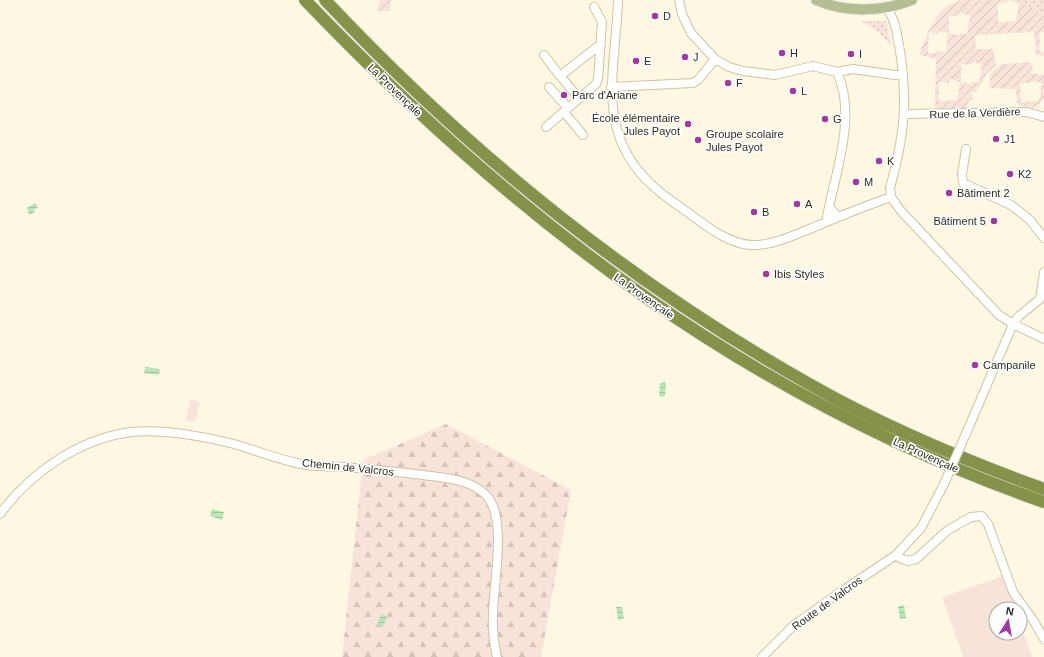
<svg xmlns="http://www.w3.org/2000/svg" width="1044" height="657" font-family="Arial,sans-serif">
  <defs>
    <pattern id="grass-dots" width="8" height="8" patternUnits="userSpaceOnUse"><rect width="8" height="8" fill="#f8e3da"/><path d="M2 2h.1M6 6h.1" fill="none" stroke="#d5c3bb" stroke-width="1.8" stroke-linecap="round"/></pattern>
    <pattern id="forest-firs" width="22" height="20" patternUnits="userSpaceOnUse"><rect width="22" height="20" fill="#f8e3da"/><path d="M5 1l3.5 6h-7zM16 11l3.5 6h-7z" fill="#d5c3bb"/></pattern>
    <pattern id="garden-furrows" width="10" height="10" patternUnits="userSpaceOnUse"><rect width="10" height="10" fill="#f8e3da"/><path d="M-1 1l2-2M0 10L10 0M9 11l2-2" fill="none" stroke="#d5c3bb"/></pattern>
    <pattern id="water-rules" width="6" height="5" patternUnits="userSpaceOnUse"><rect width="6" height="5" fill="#bae6b8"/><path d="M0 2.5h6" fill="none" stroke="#a0c59e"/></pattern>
  </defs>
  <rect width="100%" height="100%" fill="#fef8e2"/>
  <path fill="url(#grass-dots)" d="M1020 0H1044V16Z
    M861 21H886L891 45 877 31Z"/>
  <path fill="url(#forest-firs)" d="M446 424 571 490 541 657H342L363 460Z"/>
  <path fill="url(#garden-furrows)" fill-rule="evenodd" d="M380 0H391L390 11H377Z
    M961 0H1020L1044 16V32H1040C1039 39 1041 42 1039 50L1044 53V56L1036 54 1034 32 975 35 976 49H993L996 66 987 73 977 91 972 93V100H969L967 108 935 109 936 59 920 55C923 40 935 13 949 5 952 3 957 2 961 0ZM1008 0 1019 3 1016 21 998 22V3H1007ZM960 13 970 16 967 34 960 33 959 35 949 33V16H959ZM938 31 948 33 946 52 938 51 937 53H928L929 32 937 34ZM972 62 982 64 979 83 972 82V80L971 84 961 82V64L971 65ZM950 79 960 82 957 100 939 101V82L949 83Z
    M1029 62 1033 65 1031 73 1044 75V98L1037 108 1017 105 1016 89 989 88 990 74 1001 64ZM1031 81 1042 83 1039 101 1021 102 1020 83H1030Z"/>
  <path fill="#f8e3da" d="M190 399 200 402 195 422 186 420Z
    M1004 576 1016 609H996V633H1020V622L1032 657H963L942 597Z"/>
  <path fill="url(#water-rules)" d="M35 203 38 207 34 210 35 212 29 215 27 208Z
    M145 367 160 369 159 375 144 373Z
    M665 382 666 384 665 396 661 397 659 395 660 383Z
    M212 509 224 512 222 520 210 516Z
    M904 605 906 618 900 619 898 606Z
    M616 607H622L624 619 618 620Z
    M381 614 387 617 383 627 377 624Z"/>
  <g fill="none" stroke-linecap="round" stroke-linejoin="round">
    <g stroke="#cec4a1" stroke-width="10">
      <path id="minor" d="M618 0C616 69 593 133 654 187 664 196 676 204 687 212 706 226 731 246 755 245 774 245 794 235 812 228 838 217 865 206 891 197
        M679 0 682 14 691 33 715 59 729 67 743 71 775 75 813 66 837 72 853 69 895 75 903 74
        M886 7C896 20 897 35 900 51 908 103 904 137 890 188L891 197 901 211 999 315 1013 324 1044 339
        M544 55 560 76
        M549 87 568 108
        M611 87 693 83 699 79 715 59
        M579 98 560 76 601 44
        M564 112 583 135
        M905 114 1027 112 1044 117
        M546 127 596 84 598 79 602 22 594 7
        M966 149 962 174 963 183 1011 205 1030 220 1044 238
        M829 207C838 165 856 113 837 72
        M826 222 829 207 838 217
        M965 436 1013 324 1019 316 1040 299 1044 272
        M0 514C31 472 79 439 131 432 162 429 204 436 234 444 258 451 282 461 307 465 320 467 333 466 345 467 366 469 386 471 407 473 432 477 467 476 486 495 508 518 493 584 493 616 492 630 494 643 497 657
        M896 555 900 558 908 561 916 559 948 530 971 517 982 516 988 524 1013 592 1033 620 1044 639
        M762 657 793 626 839 593 896 555 921 528 944 484"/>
    </g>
    <g stroke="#e6e6e4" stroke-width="12">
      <path id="major" d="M816 0C846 13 883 12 912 0"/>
    </g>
    <g stroke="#e6e6e4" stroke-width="14">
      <path id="highway" d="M305 0C518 222 750 400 1044 502
        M325 0C467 151 629 283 811 385 885 427 964 460 1044 489"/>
    </g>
    <use href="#minor" stroke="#fff" stroke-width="8"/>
    <use href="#major" stroke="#b5be92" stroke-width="10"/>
    <use href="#highway" stroke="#849349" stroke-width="12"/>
    <g stroke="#cec4a1" stroke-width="10" stroke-linecap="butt">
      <path id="minor-bridge" d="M944 484 965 436"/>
    </g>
    <use href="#minor-bridge" stroke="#fff" stroke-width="8"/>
  </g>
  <g fill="#a13a9e" stroke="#fff" stroke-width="1.5">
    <circle cx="655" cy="16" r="4"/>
    <circle cx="782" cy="53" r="4"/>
    <circle cx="851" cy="54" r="4"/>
    <circle cx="685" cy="57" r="4"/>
    <circle cx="636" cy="61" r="4"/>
    <circle cx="728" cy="83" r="4"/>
    <circle cx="793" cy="91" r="4"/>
    <circle cx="564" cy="95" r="4"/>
    <circle cx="825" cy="119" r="4"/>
    <circle cx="688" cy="124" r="4"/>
    <circle cx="996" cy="139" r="4"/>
    <circle cx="698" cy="140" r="4"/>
    <circle cx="879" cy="161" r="4"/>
    <circle cx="1010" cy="174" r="4"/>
    <circle cx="856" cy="182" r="4"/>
    <circle cx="949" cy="193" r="4"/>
    <circle cx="797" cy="204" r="4"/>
    <circle cx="754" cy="212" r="4"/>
    <circle cx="994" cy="221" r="4"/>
    <circle cx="766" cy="274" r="4"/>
    <circle cx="975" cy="365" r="4"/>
  </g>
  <g text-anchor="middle" stroke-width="3.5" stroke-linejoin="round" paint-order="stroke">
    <g font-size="11" fill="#2f2b1d" stroke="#fff" text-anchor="start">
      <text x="663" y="20">D</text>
      <text x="790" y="57">H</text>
      <text x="859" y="58">I</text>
      <text x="693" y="61">J</text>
      <text x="644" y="65">E</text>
      <text x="736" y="87">F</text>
      <text x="801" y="95">L</text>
      <text x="572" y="99">Parc d'Ariane</text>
      <text x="680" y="122" text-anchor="end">École élémentaire<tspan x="680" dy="13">Jules Payot</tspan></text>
      <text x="833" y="123">G</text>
      <text x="706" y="138">Groupe scolaire<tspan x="706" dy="13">Jules Payot</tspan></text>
      <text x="1004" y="143">J1</text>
      <text x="887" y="165">K</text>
      <text x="1018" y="178">K2</text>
      <text x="864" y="186">M</text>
      <text x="957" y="197">Bâtiment 2</text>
      <text x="805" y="208">A</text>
      <text x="762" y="216">B</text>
      <text x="986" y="225" text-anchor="end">Bâtiment 5</text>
      <text x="774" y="278">Ibis Styles</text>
      <text x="983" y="369">Campanile</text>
    </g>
    <g font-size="11" fill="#2f2b1d" stroke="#fff">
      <text transform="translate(395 90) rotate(44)" y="4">La Provençale</text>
      <text transform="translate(975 113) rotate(-2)" y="4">Rue de la Verdière</text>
      <text transform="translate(644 296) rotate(35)" y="4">La Provençale</text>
      <text transform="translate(926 455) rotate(24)" y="4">La Provençale</text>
      <text transform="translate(348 467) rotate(6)" y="4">Chemin de Valcros</text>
      <text transform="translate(827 603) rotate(-36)" y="4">Route de Valcros</text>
    </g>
  </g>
  <g transform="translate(1008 621) rotate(11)"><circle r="19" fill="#ffffff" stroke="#acaaa5"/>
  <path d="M0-3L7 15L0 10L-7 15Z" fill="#a13a9e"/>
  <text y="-6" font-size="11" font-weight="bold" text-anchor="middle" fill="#2f2b1d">N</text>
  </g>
</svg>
